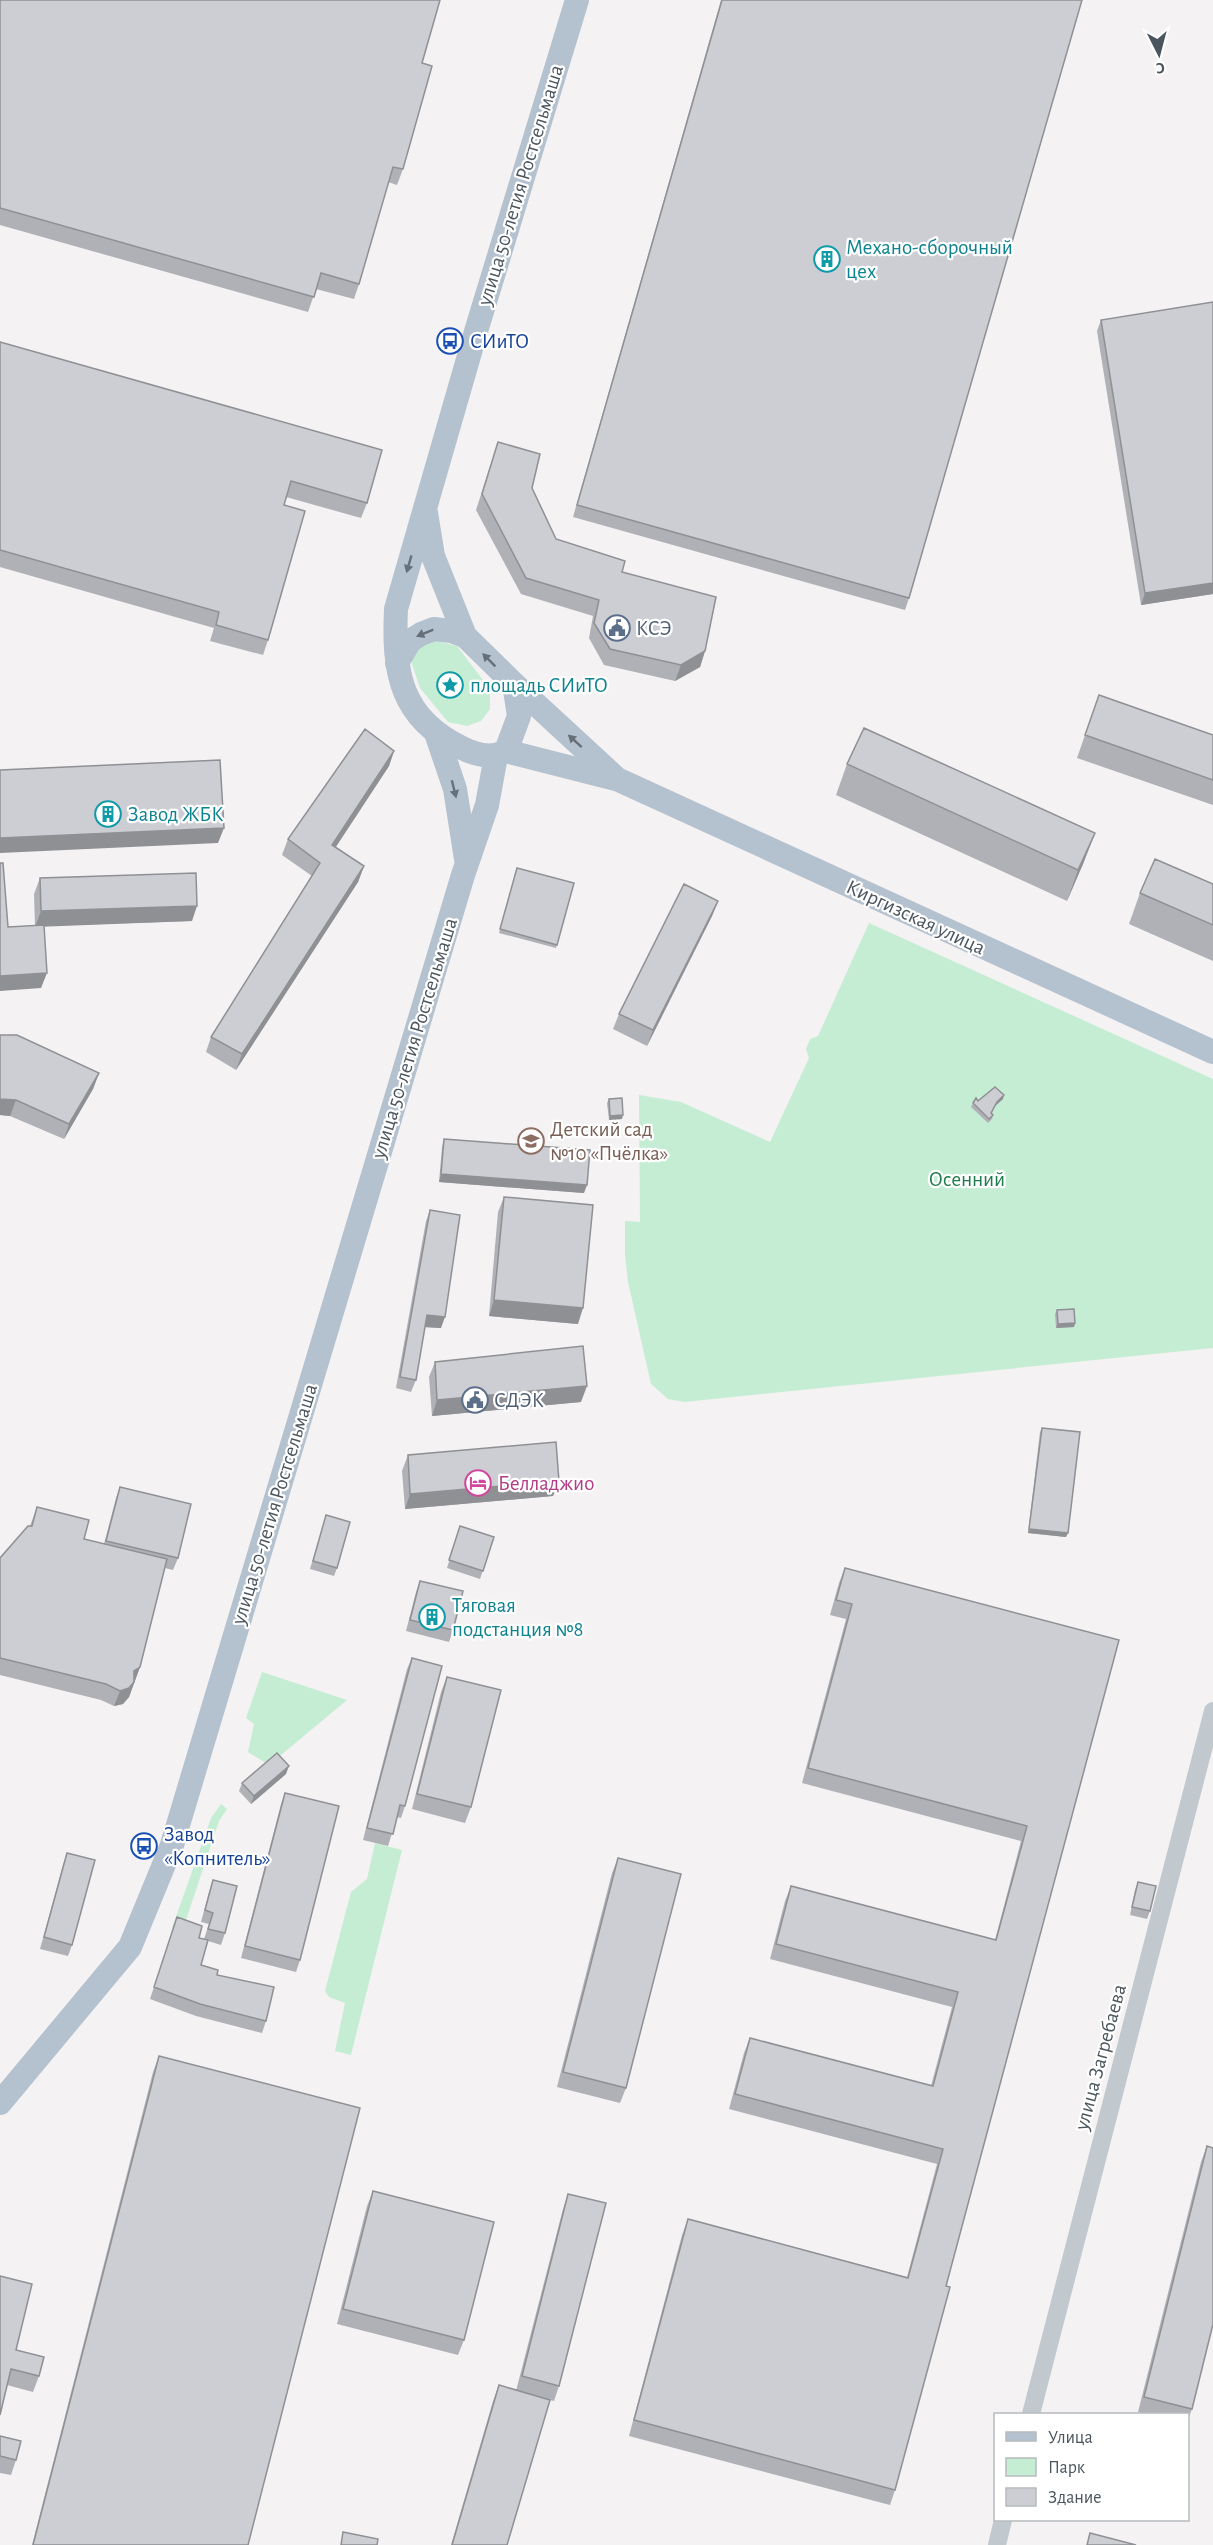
<svg xmlns="http://www.w3.org/2000/svg" width="1213" height="2545" font-family="'Alegreya Sans',sans-serif">
  <rect width="100%" height="100%" fill="#f4f2f2"/>
  <path fill="#c5edd4" d="M437 641 457 646 486 684 490 695V709L481 721 467 726 448 722 420 688 411 661C417 648 423 644 437 641Z
    M869 923 1213 1079V1348L684 1402 668 1399 651 1384 628 1282 625 1255V1221L640 1222 639 1095 681 1102 770 1142 809 1058 806 1049 810 1039 818 1036Z
    M262 1672 347 1700 269 1765 248 1752 254 1724 246 1718Z
    M221 1804 227 1809 219 1821 182 1932 172 1928 211 1818Z
    M375 1843 402 1850 351 2055 335 2051 345 2003 329 1997 325 1991 351 1892 367 1879Z"/>
  <g fill="none" stroke-linecap="round" stroke-linejoin="round">
    <path stroke="#c1c9cf" stroke-width="18" d="M1031 2414 1213 1711
      M997 2545 1003 2520"/>
    <path stroke="#b4c1ce" stroke-width="24" d="M426 513 433 556 465 636
      M397 663 410 641 421 634 434 629 451 631 465 636 514 684 617 779
      M514 684 519 716 506 751C492 759 476 755 462 748 400 718 393 672 396 609L477 328 577 0
      M436 733 455 789 466 859
      M506 751 619 780 1213 1052
      M0 2103 130 1947 172 1845 463 875 487 805 496 756"/>
  </g>
  <path fill="#afb1b6" d="M0 0 422 63 403 169 397 185 388 182 359 284 354 299 316 289 308 312 0 225Z
    M721 0H1082L909 598 905 610 573 517Z
    M1213 302V594L1141 605 1097 331 1101 320Z
    M0 342 367 503 361 518 286 497 284 505 268 640 263 655 210 641 214 628 0 567Z
    M498 442 532 488 556 539 622 572 705 651 700 667 675 681 604 665 589 638 593 616 521 594 476 510Z
    M1099 695 1213 735V805L1077 758Z
    M394 751 389 766 336 847 364 866 358 882 236 1070 206 1052 211 1037 312 876 282 855 288 839Z
    M847 764 1095 833 1083 864 1067 901 836 795Z
    M516 872 574 883 556 948 499 933Z
    M40 878 192 921 44 926 41 988 8 927 35 926 34 894Z
    M1213 884V961L1129 924 1140 893Z
    M718 901 712 916 647 1046 613 1029 619 1014Z
    M0 1035 99 1073 93 1089 64 1139 10 1116 0 1115Z
    M609 1099 622 1119 609 1120 607 1103Z
    M1003 1099 995 1106 992 1113 993 1115 992 1119 988 1123 971 1107 973 1103 978 1101Z
    M444 1139 584 1193 439 1182 442 1147Z
    M504 1197 578 1324 489 1316 498 1212Z
    M430 1210 441 1328 425 1327 416 1380 411 1392 396 1388 426 1221Z
    M1057 1310 1075 1323 1074 1327 1056 1328 1055 1314Z
    M435 1362 581 1402 432 1416 429 1377Z
    M1042 1428 1066 1537 1028 1533 1040 1432Z
    M408 1455 559 1481 553 1496 405 1509 402 1471Z
    M120 1487 178 1558 173 1570 165 1568 140 1667 129 1697 123 1704 114 1706 101 1700 0 1675V1558L30 1526 37 1507 84 1539 104 1544 116 1498Z
    M326 1515 337 1568 334 1576 310 1569Z
    M460 1526 494 1537 480 1579 447 1568Z
    M845 1568 1119 1640 946 2286 895 2490 890 2505 629 2436 682 2235 688 2219 907 2277 937 2164 729 2109 744 2053 750 2038 931 2086 952 2007 770 1959 785 1901 791 1886 995 1940 1021 1841 802 1783 846 1619 830 1615 839 1583Z
    M420 1581 453 1630 449 1642 406 1631 416 1592Z
    M412 1658 405 1806 401 1818 397 1817 388 1846 363 1840 407 1669Z
    M447 1677 471 1807 465 1823 412 1809 441 1692Z
    M286 1774 251 1804 239 1791 242 1783Z
    M285 1793 300 1960 296 1972 241 1958 281 1804Z
    M67 1853 72 1945 68 1956 40 1949 63 1865Z
    M618 1858 626 2088 620 2103 557 2087 612 1873Z
    M213 1880 225 1933 221 1945 208 1941 201 1965 217 1975 266 2021 262 2033 196 2016 150 1999 177 1917 199 1938 204 1939 209 1924 201 1922 209 1892Z
    M1138 1882 1150 1911 1147 1919 1130 1915 1135 1890Z
    M159 2056 248 2545H32L153 2072Z
    M1207 2146 1192 2409 1188 2420V2415H1148L1138 2412 1201 2162Z
    M373 2191 464 2340 458 2355 337 2324 367 2206Z
    M568 2194 559 2386 554 2401 550 2400 507 2545H451L493 2401 499 2385 516 2391 563 2209Z
    M16 2350 39 2376 33 2392 7 2385Z
    M0 2436 16 2460 11 2475 0 2473Z"/>
  <path fill="#8f9094" d="M1213 583V594L1141 605 1145 593Z
    M705 651 700 667 675 681 681 665Z
    M394 751 389 766 327 860 332 845Z
    M224 828 218 843 0 853V838Z
    M1095 833 1083 864 1067 901 1078 870Z
    M364 866 358 882 236 1070 242 1054Z
    M718 901 712 916 647 1046 653 1030Z
    M197 906 192 921 35 927 41 911Z
    M47 973 41 988 0 991V976Z
    M99 1073 93 1089 64 1139 69 1124Z
    M1004 1095 1003 1099 995 1106 990 1117 997 1102Z
    M0 1099 16 1100 10 1116 0 1115Z
    M623 1115 622 1119 609 1120 610 1116Z
    M441 1174 587 1185 584 1193 439 1182Z
    M494 1300 583 1308 578 1324 489 1316Z
    M427 1315 445 1317 441 1328 423 1327Z
    M1075 1323 1074 1327 1056 1328 1058 1324Z
    M587 1386 581 1402 432 1416 437 1400Z
    M559 1481 553 1496 405 1509 410 1494Z
    M1029 1529 1068 1533 1066 1537 1028 1533Z
    M140 1667 129 1697 123 1704 114 1706 120 1691 134 1671Z
    M289 1766 286 1774 251 1804 254 1796Z"/>
  <path fill="#ccced4" stroke="#8f9094" stroke-width="1.5" d="M0 0H440L422 63 432 66 403 169 393 167 359 284 321 273 314 297 0 208Z
    M722 0H1082L909 598 577 505Z
    M1213 302V583L1145 593 1101 320Z
    M0 342 382 450 367 503 291 481 284 505 305 511 268 640 216 625 219 612 0 550Z
    M498 442 540 454 532 488 556 539 625 561 622 572 716 597 705 651 681 665 610 649 594 623 599 600 526 578 482 494Z
    M1099 695 1213 735V780L1085 735Z
    M864 728 1095 833 1078 870 847 764Z
    M365 729 394 751 332 845 364 866 242 1054 211 1037 320 863 288 839Z
    M220 760 224 828 0 838V770Z
    M1155 859 1213 884V925L1140 893Z
    M0 863H3L8 927 44 925 47 973 0 976Z
    M517 868 574 883 557 945 500 929Z
    M196 873 197 906 41 911 40 878Z
    M684 884 718 901 653 1030 619 1014Z
    M0 1035H17L99 1073 69 1124 16 1100 0 1099Z
    M995 1087 1004 1095 997 1102 991 1113 993 1115 989 1119 973 1103 976 1098 978 1101Z
    M622 1098 623 1115 610 1116 609 1099Z
    M444 1139 590 1150 587 1185 441 1174Z
    M504 1197 593 1205 583 1308 494 1300Z
    M430 1210 460 1215 445 1317 427 1315 416 1380 400 1377Z
    M1074 1309 1075 1323 1058 1324 1057 1310Z
    M583 1346 587 1386 437 1400 435 1362Z
    M1042 1428 1080 1432 1068 1533 1029 1529Z
    M556 1442 559 1481 410 1494 408 1455Z
    M120 1487 191 1504 178 1558 106 1541Z
    M37 1507 89 1520 84 1539 167 1559 140 1667 134 1671V1682L129 1688 120 1691 106 1684 0 1658V1558L28 1526H32Z
    M326 1515 350 1522 337 1568 313 1561Z
    M460 1526 494 1537 483 1571 449 1560Z
    M845 1568 1119 1640 946 2286 950 2287 895 2490 634 2420 688 2219 908 2278 943 2149 735 2094 750 2038 933 2086 958 1992 776 1944 791 1886 996 1940 1027 1826 808 1768 852 1604 836 1600Z
    M420 1581 463 1591 453 1630 410 1620Z
    M412 1658 442 1666 405 1806 400 1805 393 1834 367 1828Z
    M447 1677 501 1690 471 1807 417 1794Z
    M277 1753 289 1766 254 1796 242 1783Z
    M285 1793 339 1806 300 1960 245 1946Z
    M67 1853 95 1860 72 1945 44 1937Z
    M618 1858 681 1874 626 2088 563 2072Z
    M213 1880 237 1886 225 1933 208 1929 213 1913 205 1910Z
    M1138 1882 1156 1886 1150 1911 1132 1907Z
    M177 1917 202 1926 199 1938 208 1940 201 1965 218 1970 217 1975 274 1987 266 2021 200 2004 154 1987Z
    M159 2056 360 2108 248 2545H33Z
    M1207 2146 1213 2148V2324L1192 2409 1144 2397Z
    M373 2191 494 2222 464 2340 343 2309Z
    M568 2194 606 2203 559 2386 522 2376Z
    M0 2276 32 2284 16 2350 44 2357 39 2376 11 2369 0 2415Z
    M499 2385 550 2400 507 2545H452Z
    M0 2436 21 2441 16 2460 0 2456Z
    M343 2532 378 2539 377 2545H341Z
    M1090 2533 1136 2545H1087Z"/>
  <defs><path id="oneway-solid" d="M-6-.8H1V-3.2L6.5 0L1 3.2V.8H-6Z" transform="scale(1.5)"/></defs>
  <g fill="#65707a">
    <use href="#oneway-solid" transform="translate(409 564) rotate(106)"/>
    <use href="#oneway-solid" transform="translate(425 633) rotate(158)"/>
    <use href="#oneway-solid" transform="translate(489 660) rotate(-135)"/>
    <use href="#oneway-solid" transform="translate(575 741) rotate(-138)"/>
    <use href="#oneway-solid" transform="translate(454 789) rotate(76)"/>
  </g>
  <defs>
    <g id="building-ring" transform="scale(1.35)"><circle r="9.5" fill="#fff" stroke="#0f9aa8" stroke-width="1.5"/><path d="M-4-6H4V6H1V3H-1V6H-4ZM-2.5-4.3h1.7v1.8h-1.7ZM.8-4.3h1.7v1.8H.8ZM-2.5-1h1.7V.8h-1.7ZM.8-1h1.7V.8H.8Z" fill="#0f9aa8"/></g>
    <g id="bus-ring" transform="scale(1.35)"><circle r="9.5" fill="#fff" stroke="#1a4fb4" stroke-width="1.5"/><path d="M-5-6H5V4H4V6H2V4H-2V6H-4V4H-5ZM-3.5-4V0h7V-4ZM-3.5 1.2v1.5H-2V1.2ZM2 1.2v1.5H3.5V1.2Z" fill="#1a4fb4"/></g>
    <g id="civic-ring" transform="scale(1.35)"><circle r="9.5" fill="#fff" stroke="#5c6f8a" stroke-width="1.5"/><path d="M-.6-6.5H3V-4.5H.6V-3L4-1V1h2V6H-6V1h2V-1L-.6-3ZM-1.2 2.5V6h2.4V2.5Z" fill="#5c6f8a"/></g>
    <g id="sight-ring" transform="scale(1.35)"><circle r="9.5" fill="#fff" stroke="#0f9aa8" stroke-width="1.5"/><path d="M0-6L1.8-2.2L6-1.7L2.9 1.2L3.7 5.4L0 3.3L-3.7 5.4L-2.9 1.2L-6-1.7L-1.8-2.2Z" fill="#0f9aa8"/></g>
    <g id="school-ring" transform="scale(1.35)"><circle r="9.5" fill="#fff" stroke="#8d6e63" stroke-width="1.5"/><path d="M0-5L7-2L0 1L-7-2ZM-4 1L0 2.5L4 1V4Q0 6-4 4Z" fill="#8d6e63"/></g>
    <g id="hotel-ring" transform="scale(1.35)"><circle r="9.5" fill="#fff" stroke="#d1479c" stroke-width="1.5"/><path d="M-6-4.5h1.5V1H6V5H4.5V3h-9V5H-6ZM-4 0a1.8 1.8 0 1 1 3.6 0ZM.5 0V-2.5h3Q6-2.5 6 0Z" fill="#d1479c"/></g>
  </defs>
  <g fill-rule="evenodd">
    <use href="#building-ring" x="827" y="259"/>
    <use href="#bus-ring" x="450" y="341"/>
    <use href="#civic-ring" x="617" y="628"/>
    <use href="#sight-ring" x="450" y="685"/>
    <use href="#building-ring" x="108" y="814"/>
    <use href="#school-ring" x="531" y="1141"/>
    <use href="#civic-ring" x="475" y="1400"/>
    <use href="#hotel-ring" x="478" y="1483"/>
    <use href="#building-ring" x="432" y="1617"/>
    <use href="#bus-ring" x="144" y="1846"/>
  </g>
  <g text-anchor="middle" stroke-width="4.5" stroke-linejoin="round" paint-order="stroke">
    <g font-size="21" fill="#4b555e" stroke="#fff">
      <text transform="translate(520 185) rotate(-73)" y="7">улица 50-летия Ростсельмаша</text>
      <text transform="translate(916 917) rotate(25)" y="7">Киргизская улица</text>
      <text transform="translate(414 1038) rotate(-73)" y="7">улица 50-летия Ростсельмаша</text>
      <text transform="translate(274 1504) rotate(-73)" y="7">улица 50-летия Ростсельмаша</text>
      <text transform="translate(1100 2057) rotate(-75)" y="7">улица Загребаева</text>
    </g>
    <g font-size="21" fill="#0d838f" stroke="#fff" text-anchor="start">
      <text x="846" y="254">Механо-сборочный<tspan x="846" dy="24">цех</tspan></text>
      <text x="470" y="692">площадь СИиТО</text>
      <text x="128" y="821">Завод ЖБК</text>
      <text x="452" y="1612">Тяговая<tspan x="452" dy="24">подстанция №8</tspan></text>
    </g>
    <g font-size="21" fill="#164399" stroke="#fff" text-anchor="start">
      <text x="470" y="348">СИиТО</text>
      <text x="164" y="1841">Завод<tspan x="164" dy="24">«Копнитель»</tspan></text>
    </g>
    <g font-size="21" fill="#4e5e75" stroke="#fff" text-anchor="start">
      <text x="636" y="635">КСЭ</text>
      <text x="494" y="1407">СДЭК</text>
    </g>
    <g font-size="21" fill="#785e54" stroke="#fff" text-anchor="start">
      <text x="550" y="1136">Детский сад<tspan x="550" dy="24">№10 «Пчёлка»</tspan></text>
    </g>
    <g font-size="21" fill="#1f7c4c" stroke="#fff">
      <text x="967" y="1186">Осенний</text>
    </g>
    <g font-size="21" fill="#b23c85" stroke="#fff" text-anchor="start">
      <text x="498" y="1490">Белладжио</text>
    </g>
  </g>
  <rect x="994" y="2413" width="195" height="108" fill="#ffffff" stroke="#b7bbbf" stroke-width="1.5"/>
  <rect x="1006" y="2432" width="30" height="9" fill="#b4c1ce" stroke="#b7bbbf" stroke-width="1.5"/>
  <text x="1048" y="2443" font-size="18" fill="#4b555e">Улица</text>
  <rect x="1006" y="2458" width="30" height="18" fill="#c5edd4" stroke="#b7bbbf" stroke-width="1.5"/>
  <text x="1048" y="2473" font-size="18" fill="#4b555e">Парк</text>
  <rect x="1006" y="2488" width="30" height="18" fill="#ccced4" stroke="#b7bbbf" stroke-width="1.5"/>
  <text x="1048" y="2503" font-size="18" fill="#4b555e">Здание</text>
  <g transform="translate(1159 54) rotate(174)" stroke="#ffffff" stroke-width="4.5" paint-order="stroke">
  <path d="M0-4.5L10 22L0 15L-10 22Z" fill="#4b555e"/>
  <text y="-9" font-size="16" font-weight="bold" text-anchor="middle" fill="#4b555e">С</text>
  </g>
</svg>
